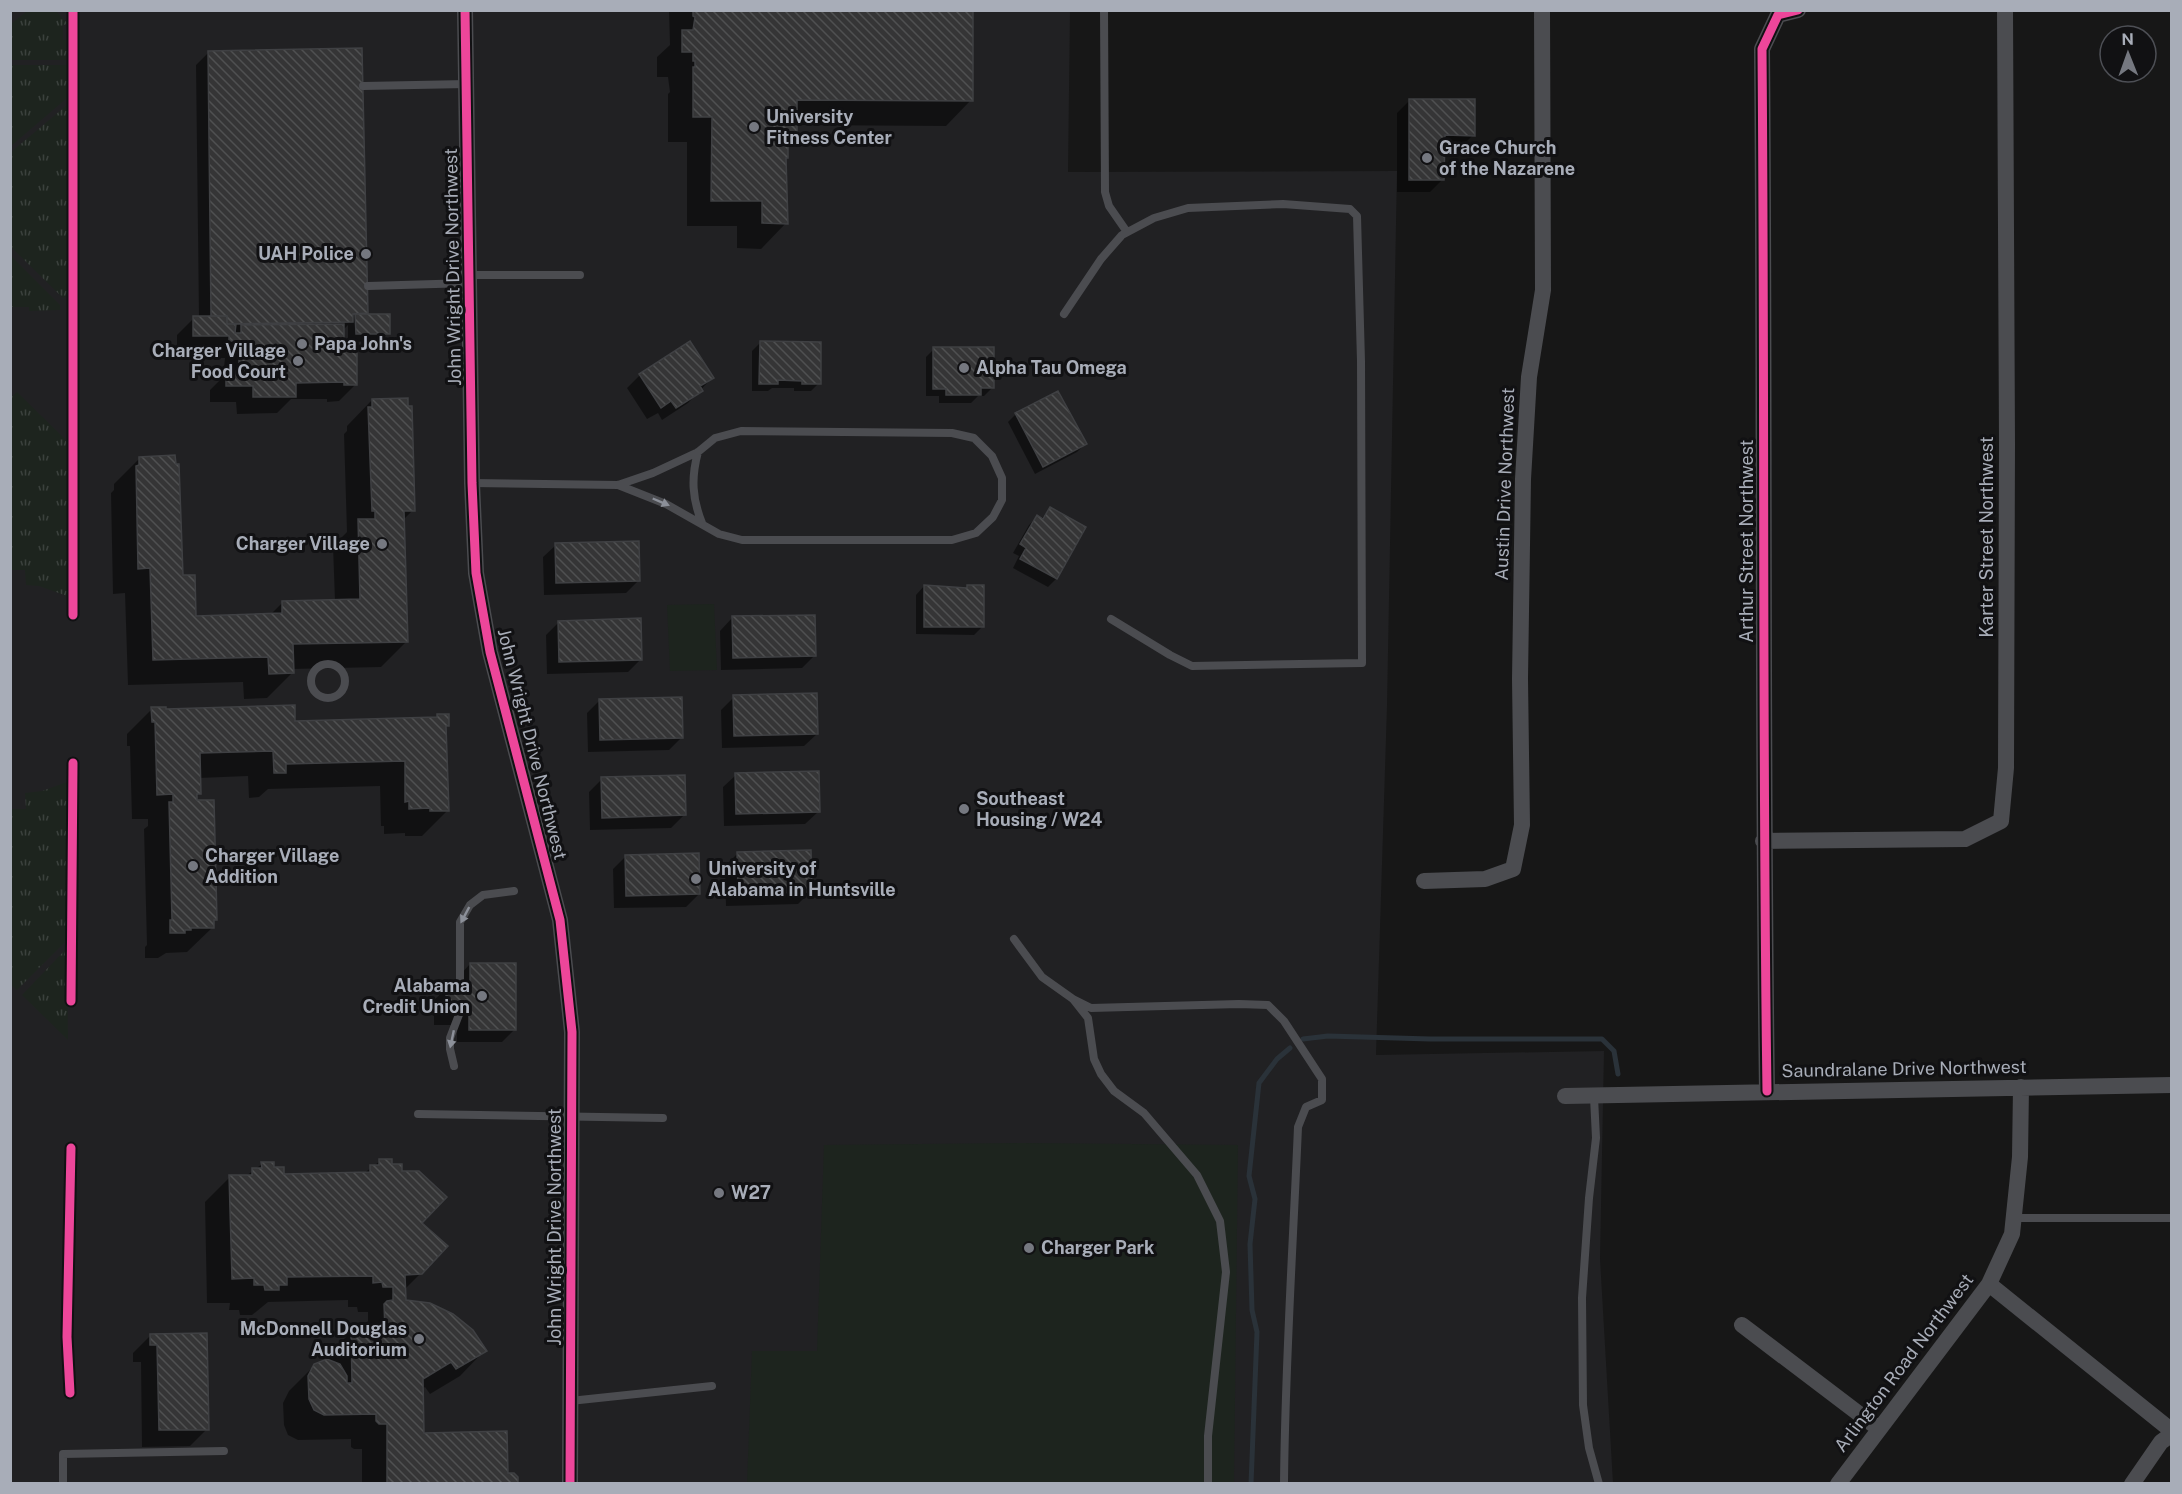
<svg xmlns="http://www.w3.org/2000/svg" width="2182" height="1494" font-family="'Public Sans',sans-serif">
  <defs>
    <pattern id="grass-tufts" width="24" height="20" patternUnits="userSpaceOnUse" patternTransform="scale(1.5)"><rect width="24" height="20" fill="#1d241e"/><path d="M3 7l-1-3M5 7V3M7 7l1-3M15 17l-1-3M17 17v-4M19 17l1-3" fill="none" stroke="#3b413d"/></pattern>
    <pattern id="building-back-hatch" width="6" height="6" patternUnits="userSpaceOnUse" patternTransform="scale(1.5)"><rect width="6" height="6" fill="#353536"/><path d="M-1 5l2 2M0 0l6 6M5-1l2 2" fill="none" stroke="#4f5051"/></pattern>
  </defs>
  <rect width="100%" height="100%" fill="#171717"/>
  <path fill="#212123" d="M10 11H1070L1068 172 1397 171 1387 706 1376 1055 1604 1051 1600 1259 1613 1483H11Z"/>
  <path fill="url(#grass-tufts)" d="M27 11H56L68 24 63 25V40H67V60H11V24Z
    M11 65H67V98L11 146Z
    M67 105V295L63 298 11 247 10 153Z
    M10 255 60 305V310L29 311V307H11Z
    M17 392 65 439 67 444V596L39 586 26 585 25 570H11L10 398Z
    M67 782V940L17 990 10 984 11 809H26L25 793 42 791Z
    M67 948 68 1040 22 995Z"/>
  <path fill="#1d241e" d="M714 604 717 670 670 671 667 605Z
    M1026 1143 1238 1145 1234 1483 747 1484 752 1351H817L824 1145Z"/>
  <path fill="#0007" fill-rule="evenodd" d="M669 10H972L971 100 946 126 796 125V137L786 147 784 159 786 223 761 249 737 248V226H687V142H668V94L670 92 668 77H657V57L670 45Z
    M209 52 366 313 363 316 388 333 380 341 351 342 356 384 339 401 327 402V399H291L277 413 237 414 236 402H210V390L223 377 225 358H212V352L177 353V335L194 318H199L196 65ZM348 325V342L342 343V331Z
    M1410 100 1473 135 1460 148H1443V179L1430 192H1397V113Z
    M690 343 712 378 688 403 662 420 658 413 647 419 627 388 640 375Z
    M760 343 819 383 811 391H794V388H772L768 391H752V351Z
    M934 349 992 388 984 396H978L971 403H939V396H926V357Z
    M372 400 407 408 413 510 403 520 407 641 381 667 292 669V673L267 698 244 699 243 682 128 685 125 593 113 594 111 493 114 490V484L140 458 195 618 270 615 283 602 335 601 333 546 347 532 344 434 347 431V426Z
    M1016 414 1085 444 1077 452 1035 474 1008 422Z
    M1050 509 1084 528 1056 579 1048 587 1013 568 1019 556 1013 553 1029 525 1037 517 1041 519Z
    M556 545 639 580 626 593 544 595 543 557Z
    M924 586 965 589 967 587 983 626 974 635 916 634V595Z
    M732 618 815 655 802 668 721 670 720 631Z
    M558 623 641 659 628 672 547 674 546 635Z
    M734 697 817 734 804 746 722 748 721 710Z
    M600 700 682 737 669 750 588 752 587 713Z
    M152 709 294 722 435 718 437 716 448 726 445 729 447 811 422 836H405V833L384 834V826H381L380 786 268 789 259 797 249 798 248 776 199 778V794L196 798 215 920 212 923 213 927 187 952 166 953 158 958H145V947L147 945 144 829 148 826V819H132L130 746H127V734Z
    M736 775 818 812 805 824 724 826 723 787Z
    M602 779 684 815 671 828 590 830 589 792Z
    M738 853 811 891 798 904 726 906 725 866Z
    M626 856 699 894 686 907 614 908 613 869Z
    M470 964 515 1029 502 1042H457V1025H434V1000L447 988H458V977Z
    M380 1161 401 1173 420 1223 421 1273 404 1290V1301L485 1350 460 1376 430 1394 425 1387 422 1389V1434L507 1474 517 1484H362V1449H354L351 1447V1439L298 1440 288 1435 284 1425 283 1403 289 1391 315 1365 326 1361V1357L351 1332H358L368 1321V1312H358L357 1307H348V1300L268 1302 252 1315H240L239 1310H229L230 1303H207L205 1202 230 1177 246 1176 262 1164 283 1176 363 1174Z
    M206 1335 207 1429 190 1446 142 1447 141 1362H133V1353L150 1336Z"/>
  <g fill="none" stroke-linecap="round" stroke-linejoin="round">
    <path stroke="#2a3239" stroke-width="5" d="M1303 1039 1328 1036 1430 1039H1602L1614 1051 1618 1074
      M1251 1484 1257 1332 1252 1310 1250 1244 1255 1199 1249 1176 1259 1083 1277 1059 1290 1048"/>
  </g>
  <path fill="url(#building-back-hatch)" stroke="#3f4043" stroke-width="1.5" d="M693 10H973V101L797 100V138H788V158H786L788 224 762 223V201H711L712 117H693V67H695V61H693V52H682V30H693L695 17 693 16Z
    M362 48 368 313 353 314V322L227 324V316H211L208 51Z
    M1409 99H1475V136L1445 135 1444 180H1409Z
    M355 314H390V334H356Z
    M193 316H227V324H236L235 333H241V325L344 324V341H353V349H357V385H344V382L296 383V397H253V386H226V371H239V350H241L242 341H229V336H193Z
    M690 341 714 378 700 386 703 391 676 408 671 401 661 408 639 374Z
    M760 341 821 342V384H802V381L778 380V384H759Z
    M933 347H994V388H981V395H946V389H933Z
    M1058 391 1087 444 1043 467 1015 413Z
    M408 398V406H412L415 511H404L408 642 293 644 294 673 269 674 268 657 153 660 150 568 138 569 136 466 139 465V457L175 455 176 464H179L183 575H195L196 616 282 613V601L360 599 358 519H375V511H372L368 407H372V399Z
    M1050 507 1086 527 1057 579 1020 559 1026 548 1020 544 1037 515 1043 519Z
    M639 541 640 581 556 583 555 543Z
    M924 585 967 588V585H984V627H924Z
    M815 615 816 656 733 658 732 616Z
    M641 618 642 660 559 662 558 621Z
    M817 693 818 734 734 736 733 695Z
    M682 697 683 738 600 740 599 699Z
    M295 705V721L437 717V714H449V726H446L449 811H430V808L409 809V801L405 802V761L286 764V773H274L273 751 200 753 201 794H197V800H214L217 920H214V928H191V930H185V933H170V920H172L169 802H173V794L157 795 155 722H152L151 707H166V709Z
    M819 771 820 812 736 814 735 773Z
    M685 775 686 815 602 818 601 777Z
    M811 850 812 892 738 894 737 852Z
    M699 853 700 894 626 896 625 855Z
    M470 963H516V1030H469V1013H446V986H470Z
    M379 1159H392V1164H402V1171H419L447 1197 422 1223 448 1246 422 1274 405 1275 406 1300 430 1303 453 1314 473 1330 487 1351 456 1369 451 1362 423 1379 424 1433 507 1431 508 1473H514L518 1477V1484H387V1424H379L376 1421V1414L324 1415 314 1410 309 1399 308 1376 314 1364 327 1359 340 1364 347 1376V1383H352L351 1330H385L384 1304 387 1301 393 1300V1287H383L382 1282 373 1283V1276L287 1277V1285H279V1290H265L264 1285H254V1278L232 1279 229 1175H252V1168H262L261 1162H274V1167H284V1174L370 1172V1165H379Z
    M207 1333 209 1430H159L157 1345H150V1334Z"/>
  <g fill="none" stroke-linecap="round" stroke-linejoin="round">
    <path stroke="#4b4c50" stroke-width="8" d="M1104 10 1105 192 1109 206 1127 232
      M363 86 467 84
      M469 275H580
      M368 286 469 283
      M1064 314 1101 259 1122 235 1154 218 1188 208 1283 204 1350 209 1357 216 1361 361 1362 663 1192 666 1170 655 1111 619
      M698 452C691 478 692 498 702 523
      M472 483 618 485 653 473 698 452 715 438 741 431 952 433 974 438 992 456 1002 478V500L993 517 976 533 952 540H742L719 534 666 504 618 485
      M311 681a17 17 0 1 1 34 0a17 17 0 1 1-34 0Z
      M1014 939 1042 977 1073 999 1088 1018 1094 1059 1101 1074 1114 1091 1144 1113 1197 1175 1220 1221 1226 1272 1208 1436V1484
      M460 986V922L470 905 483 895 514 891
      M1073 999 1091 1008 1239 1004 1268 1005 1284 1021 1322 1079V1100L1306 1107 1298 1127C1293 1246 1285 1365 1284 1484
      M454 1066 450 1049V1038L460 1012
      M1594 1097 1596 1138 1589 1198 1582 1298 1583 1405 1589 1448 1599 1484
      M418 1114 663 1118
      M2013 1218H2172
      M570 1401 712 1386
      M63 1484V1454L224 1451"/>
    <path stroke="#4b4c50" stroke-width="16" d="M465 10 472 483 476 573 490 652 560 920 572 1032 570 1484
      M1763 841 1965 839 2001 821 2006 768 2007 444 2005 10
      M1424 881 1485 879 1513 869 1522 825 1520 679 1523 479 1529 377 1543 290 1542 10
      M1767 1091C1762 744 1765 396 1762 49L1778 15 1798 10
      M1565 1096 2172 1085
      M1989 1284 2172 1431
      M1742 1325 1879 1429
      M1838 1484 1989 1284 2012 1234 2020 1157 2021 1087
      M2132 1484 2161 1442 2172 1434"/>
    <g stroke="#111113" stroke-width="13">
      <path id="cycleway" d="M73 10V615
        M465 10 472 483 476 573 490 652 560 920 572 1032 570 1484
        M71 1001 73 763
        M1767 1091C1762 744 1765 396 1762 49L1778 15 1798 10
        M70 1393 67 1337 71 1148"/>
    </g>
    <use href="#cycleway" stroke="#ed469a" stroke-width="9"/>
  </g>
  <defs><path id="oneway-solid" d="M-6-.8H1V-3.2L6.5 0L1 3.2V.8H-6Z" transform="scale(1.5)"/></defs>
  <g fill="#8c9099">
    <use href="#oneway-solid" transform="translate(661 502) rotate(23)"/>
    <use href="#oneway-solid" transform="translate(465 915) rotate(118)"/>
    <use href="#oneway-solid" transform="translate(452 1039) rotate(102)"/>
  </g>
  <g fill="#757880" stroke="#111113" stroke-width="2">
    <circle cx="754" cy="127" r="6"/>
    <circle cx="1427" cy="158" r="6"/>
    <circle cx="366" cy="254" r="6"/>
    <circle cx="302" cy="344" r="6"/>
    <circle cx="298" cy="361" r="6"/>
    <circle cx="964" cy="368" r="6"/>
    <circle cx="382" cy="544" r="6"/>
    <circle cx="964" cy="809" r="6"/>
    <circle cx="193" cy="866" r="6"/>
    <circle cx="696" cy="879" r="6"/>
    <circle cx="482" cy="996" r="6"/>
    <circle cx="719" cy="1193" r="6"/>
    <circle cx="1029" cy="1248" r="6"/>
    <circle cx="419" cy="1339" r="6"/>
  </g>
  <g text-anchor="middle" stroke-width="6" stroke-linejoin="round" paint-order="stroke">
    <g font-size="18" font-weight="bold" fill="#a8adb8" stroke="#111113" text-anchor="start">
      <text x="766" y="123">University<tspan x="766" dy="21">Fitness Center</tspan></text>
      <text x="1439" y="154">Grace Church<tspan x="1439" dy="21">of the Nazarene</tspan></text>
      <text x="354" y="260" text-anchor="end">UAH Police</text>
      <text x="314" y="350">Papa John's</text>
      <text x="286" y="357" text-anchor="end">Charger Village<tspan x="286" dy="21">Food Court</tspan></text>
      <text x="976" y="374">Alpha Tau Omega</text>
      <text x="370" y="550" text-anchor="end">Charger Village</text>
      <text x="976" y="805">Southeast<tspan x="976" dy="21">Housing / W24</tspan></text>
      <text x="205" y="862">Charger Village<tspan x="205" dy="21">Addition</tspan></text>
      <text x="708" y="875">University of<tspan x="708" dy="21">Alabama in Huntsville</tspan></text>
      <text x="470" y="992" text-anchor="end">Alabama<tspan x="470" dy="21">Credit Union</tspan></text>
      <text x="731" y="1199">W27</text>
      <text x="1041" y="1254">Charger Park</text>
      <text x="407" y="1335" text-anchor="end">McDonnell Douglas<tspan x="407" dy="21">Auditorium</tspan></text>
    </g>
    <g font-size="18" fill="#a8adb8" stroke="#111113">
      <text transform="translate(453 267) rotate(-91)" y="6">John Wright Drive Northwest</text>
      <text transform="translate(1505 484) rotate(-88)" y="6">Austin Drive Northwest</text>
      <text transform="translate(1987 537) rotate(-90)" y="6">Karter Street Northwest</text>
      <text transform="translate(1747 541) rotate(-90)" y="6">Arthur Street Northwest</text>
      <text transform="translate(532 744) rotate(76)" y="6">John Wright Drive Northwest</text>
      <text transform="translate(1904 1069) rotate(-1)" y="6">Saundralane Drive Northwest</text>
      <text transform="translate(555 1227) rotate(-90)" y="6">John Wright Drive Northwest</text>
      <text transform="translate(1904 1363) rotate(-53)" y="6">Arlington Road Northwest</text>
    </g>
  </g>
  <rect width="2182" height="1494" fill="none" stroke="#a8adb8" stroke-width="24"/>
  <g transform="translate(2128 54) rotate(359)"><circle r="28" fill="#111113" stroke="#4d4f55" stroke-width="1.5"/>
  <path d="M0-4.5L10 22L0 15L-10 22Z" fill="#757880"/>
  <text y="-9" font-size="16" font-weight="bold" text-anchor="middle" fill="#a8adb8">N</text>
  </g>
</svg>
